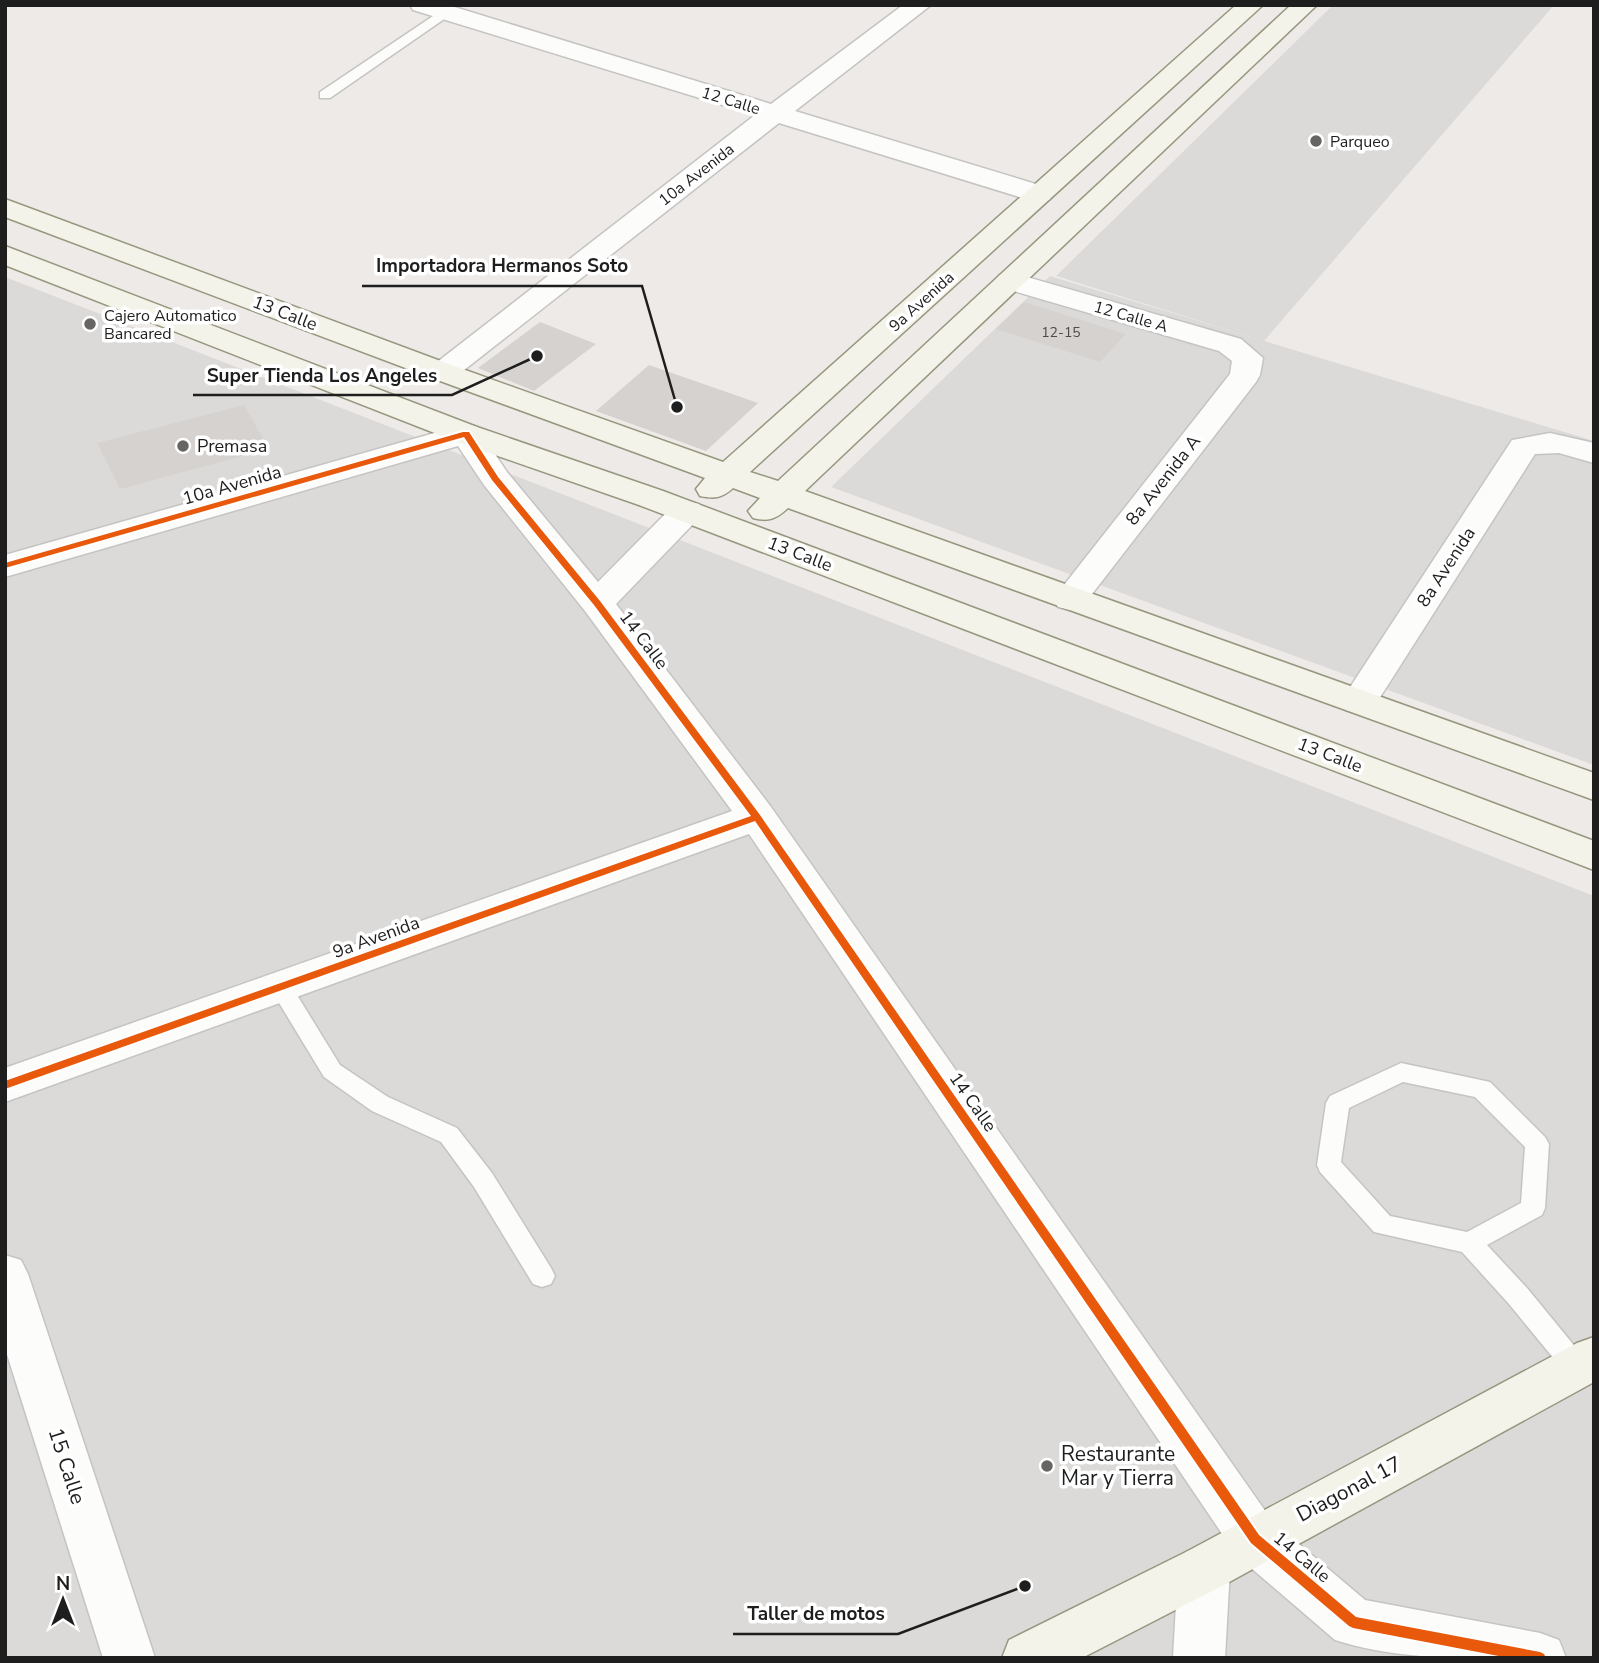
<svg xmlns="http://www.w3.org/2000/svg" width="1599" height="1663" font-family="'Nunito Sans',sans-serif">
  <rect width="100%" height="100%" fill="#edeae7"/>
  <path fill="#dcdad8" d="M1050 276 1594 441V765L831 487Z
    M5 277 1594 896V1658H5Z"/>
  <path fill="#dbdad8" d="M1333 5H1554L1264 341 1056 276Z"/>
  <path fill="#d5d2cf" d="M1024 302 1126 334 1100 362 996 329Z
    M540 322 596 344 534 391 478 368Z
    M649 365 758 403 706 451 596 411Z
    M244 405 269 449 120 489 97 443Z"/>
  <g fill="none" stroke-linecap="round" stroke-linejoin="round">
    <g stroke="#c5c4c3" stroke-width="3">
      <path id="service" d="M445 8 452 12 450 15 330 98H320V92Z
        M281 980 289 982 340 1065 388 1097 457 1128 492 1173 551 1268 555 1276 551 1284 542 1287 533 1284 474 1187 441 1142 372 1111 324 1077 270 988 273 982Z
        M1401 1063 1490 1082 1545 1137 1549 1144 1545 1208 1542 1215 1487 1245 1527 1288 1586 1360 1590 1368 1586 1376 1577 1379 1568 1376 1509 1304 1462 1252 1374 1232 1320 1172 1317 1165 1326 1103 1330 1096ZM1403 1082 1475 1097 1525 1147 1521 1203 1467 1232 1390 1216 1341 1162 1349 1108Z"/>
    </g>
    <g stroke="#c5c4c3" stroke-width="3">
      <path id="minor" d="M410 5H448L771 104 903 5H931L795 111 1049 188 1053 194 1049 200 1039 202 1029 200 779 123 454 378 443 381 432 378 428 372 432 366 755 115 413 10Z
        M1010 272 1241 339 1263 358 1260 375 1256 382 1082 607 1070 610 1058 607 1053 599 1230 374 1232 361 1219 351 1000 287 995 281 1000 275Z
        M466 424 477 427 507 472 598 582 675 504 687 501 699 504 704 511 699 518 616 604 771 807 1273 1522 1365 1600 1540 1633 1559 1640 1566 1658C1490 1658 1407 1663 1335 1640L1237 1556 749 834 5 1102V1068L732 811 585 611 484 485 458 446 5 577V555Z
        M1550 433 1594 443V463L1559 453 1535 454 1372 710 1359 713 1346 710 1341 701 1512 440Z
        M5 1255 21 1260 28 1274 155 1658H103L5 1348Z
        M1204 1545 1222 1552 1230 1569 1225 1658H1173L1178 1569 1186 1552Z"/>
    </g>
    <g stroke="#97967e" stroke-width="3">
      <path id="secondary" d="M1236 5H1263L750 472 778 481 1291 5H1317L805 491 1594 773V800L788 508C776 519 769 522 753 518L748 511 760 498 733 488C722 498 715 499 700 496L696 489 705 478 432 378 5 217V199L454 366 723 462Z
        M5 246 477 427 663 491 1594 841V870L639 505 455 441 5 265Z
        M1594 1337V1382L1222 1586 1082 1658H1002L1009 1640 1186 1552 1577 1343Z"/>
    </g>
    <use href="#service" fill="#fcfcfb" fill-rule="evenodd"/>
    <use href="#minor" fill="#fcfcfb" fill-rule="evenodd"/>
    <use href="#secondary" fill="#f4f3ea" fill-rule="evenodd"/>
    <g stroke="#fff" stroke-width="4">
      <path id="cycleway" d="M463 432H469L498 477 600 601 760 815 1259 1535 1356 1617 1540 1652 1544 1654 1546 1658H1509L1353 1628 1349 1626 1251 1543 755 821 5 1089V1081L751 816 594 605 492 480 464 437 5 568V563Z"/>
    </g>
    <use href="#cycleway" fill="#e8590c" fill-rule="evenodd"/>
  </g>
  <g fill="#666564" stroke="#fff" stroke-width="2.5">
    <circle cx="1316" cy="141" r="7"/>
    <circle cx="90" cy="324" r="7"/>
    <circle cx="183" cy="446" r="7"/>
    <circle cx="1047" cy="1466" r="7"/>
  </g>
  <g text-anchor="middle" stroke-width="7" stroke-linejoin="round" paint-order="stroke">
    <g font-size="14" fill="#4c4b4a">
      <text x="1061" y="337">12-15</text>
    </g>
    <g font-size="16" fill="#1e1e1e" stroke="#fff">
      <text transform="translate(731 100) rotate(17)" y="6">12 Calle</text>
      <text transform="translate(696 174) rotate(-38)" y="6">10a Avenida</text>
      <text transform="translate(921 301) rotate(-42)" y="6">9a Avenida</text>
      <text transform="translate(1131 316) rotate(16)" y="6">12 Calle A</text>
    </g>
    <g font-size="16" fill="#1e1e1e" stroke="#fff" text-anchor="start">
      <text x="1330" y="147">Parqueo</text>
      <text x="104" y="321">Cajero Automatico<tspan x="104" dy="18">Bancared</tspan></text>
    </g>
    <g font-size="18" fill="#1e1e1e" stroke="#fff">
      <text transform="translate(285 313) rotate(21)" y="6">13 Calle</text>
      <text transform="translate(1163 480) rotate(-52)" y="6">8a Avenida A</text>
      <text transform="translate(232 485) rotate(-16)" y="6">10a Avenida</text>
      <text transform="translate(800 554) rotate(21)" y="6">13 Calle</text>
      <text transform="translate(1446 567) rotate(-57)" y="6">8a Avenida</text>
      <text transform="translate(644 640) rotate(53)" y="6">14 Calle</text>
      <text transform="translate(1330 755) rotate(21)" y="6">13 Calle</text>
      <text transform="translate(376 937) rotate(-20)" y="6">9a Avenida</text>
      <text transform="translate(973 1102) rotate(55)" y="6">14 Calle</text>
      <text transform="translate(1302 1557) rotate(40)" y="6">14 Calle</text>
    </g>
    <g font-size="18" fill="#1e1e1e" stroke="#fff" text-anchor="start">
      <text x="197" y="452">Premasa</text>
    </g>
    <g font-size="21" fill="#1e1e1e" stroke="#fff" text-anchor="start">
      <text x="1061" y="1461">Restaurante<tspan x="1061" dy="24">Mar y Tierra</tspan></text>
    </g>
    <g font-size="21" fill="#1e1e1e" stroke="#fff">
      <text transform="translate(67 1466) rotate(72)" y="7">15 Calle</text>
      <text transform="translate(1349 1489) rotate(-28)" y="7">Diagonal 17</text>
    </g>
  </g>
  <path fill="none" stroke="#1e1e1e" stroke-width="2.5" d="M677 407L642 286H362M537 356L452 395H193M1025 1586L898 1634H733"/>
  <g fill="#1e1e1e" stroke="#fff" stroke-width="2.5">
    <circle cx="677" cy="407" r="7"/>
    <circle cx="537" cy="356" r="7"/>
    <circle cx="1025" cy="1586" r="7"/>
  </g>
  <g font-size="19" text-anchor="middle" font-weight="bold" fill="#1e1e1e" stroke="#fff" stroke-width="7" stroke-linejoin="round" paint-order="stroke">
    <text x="502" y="272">Importadora Hermanos Soto</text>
    <text x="322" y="382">Super Tienda Los Angeles</text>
    <text x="816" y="1620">Taller de motos</text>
  </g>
  <rect width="1599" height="1663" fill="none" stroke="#1e1e1e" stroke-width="14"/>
  <g transform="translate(63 1600)" stroke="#ffffff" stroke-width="5" paint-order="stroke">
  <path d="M0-5L12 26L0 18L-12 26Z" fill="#1e1e1e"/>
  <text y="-10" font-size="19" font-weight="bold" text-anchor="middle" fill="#1e1e1e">N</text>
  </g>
</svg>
